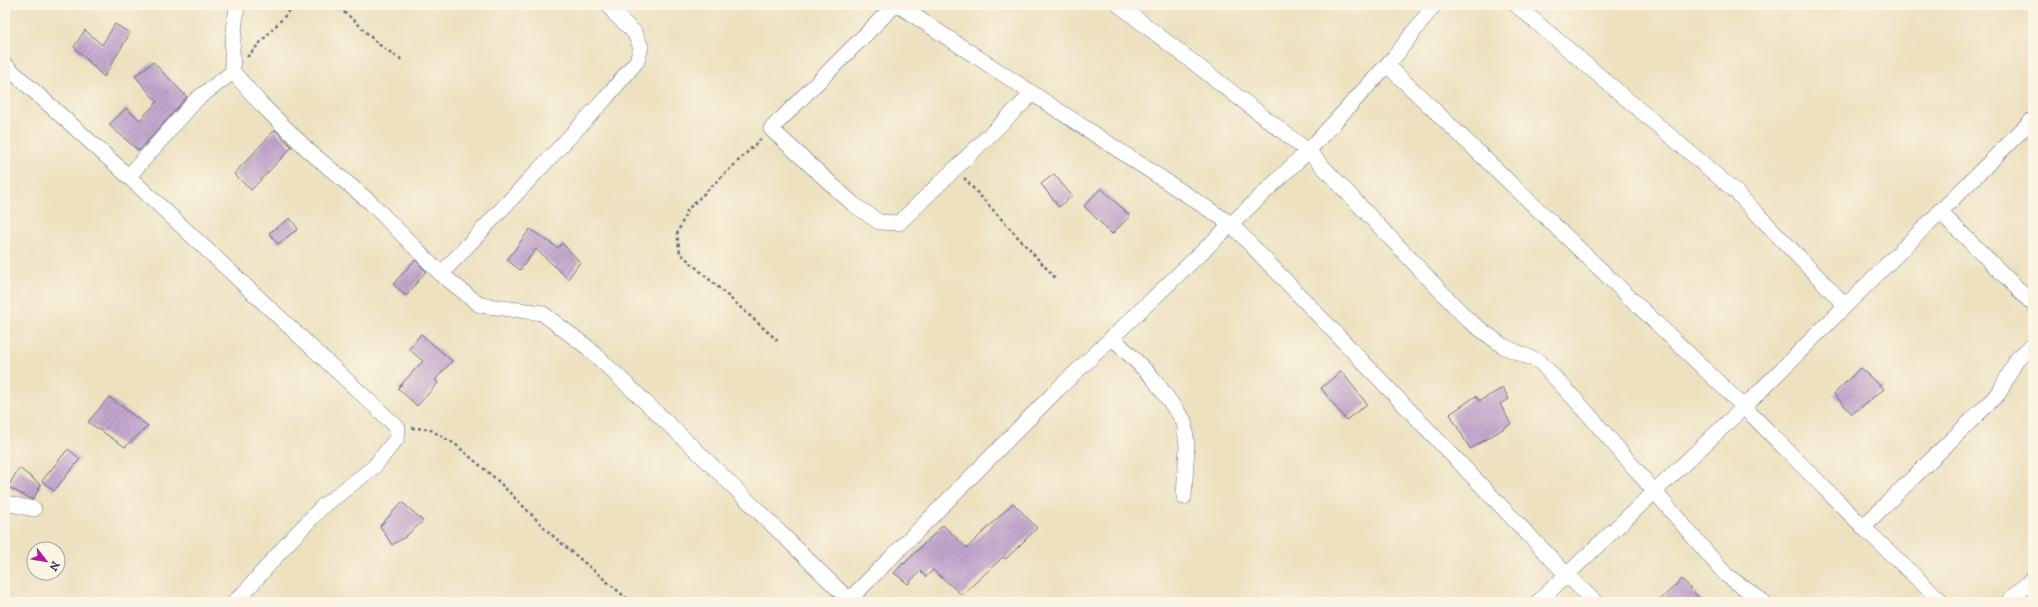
<svg xmlns="http://www.w3.org/2000/svg" width="2038" height="607" font-family="'IM FELL DW Pica',serif">
  <defs>
    <pattern id="building-hatch" width="6" height="6" patternUnits="userSpaceOnUse"><rect width="6" height="6" fill="#c3a5cd"/><path d="M-1 1l2-2M0 6l6-6M5 7l2-2" fill="none" stroke="#9e87aa"/></pattern>
  </defs>
  <rect width="100%" height="100%" fill="#fcf5e5"/>
  <filter id="ink" filterUnits="userSpaceOnUse"><feTurbulence type="fractalNoise" baseFrequency=".025" numOctaves="2"/><feDisplacementMap in="SourceGraphic" scale="8" xChannelSelector="R" yChannelSelector="G"/><feConvolveMatrix kernelMatrix="1 2 1 2 8 2 1 2 1" color-interpolation-filters="sRGB"/></filter>
  <filter id="wash" filterUnits="userSpaceOnUse"><feTurbulence type="fractalNoise" baseFrequency=".012" numOctaves="4" result="noise"/><feDisplacementMap in="SourceGraphic" scale="16" xChannelSelector="R" yChannelSelector="G"/><feGaussianBlur stdDeviation="0.9" result="paint"/><feColorMatrix in="noise" values="0 0 0 0 0 0 0 0 0 0 0 0 0 0 0 0 0 1.4 0 .05"/><feComposite in="paint" operator="in"/></filter>
  <g filter="url(#wash)">
    <rect width="100%" height="100%" fill="#ede1c0"/>
    <g id="blocks">
      <path fill="url(#building-hatch)" d="M115 24 130 33 104 77 74 47 85 30 102 45Z
        M153 62 187 97 139 151 109 125 126 108 140 120 157 102 135 76Z
        M275 130 292 147 251 190 234 174Z
        M1054 174 1072 196 1059 207 1041 184Z
        M1101 188 1130 216 1112 234 1084 206Z
        M290 218 298 229 278 244 269 233Z
        M530 229 558 248 562 243 580 262 568 279 536 249 520 270 507 260Z
        M415 260 426 271 406 296 393 284Z
        M421 334 452 361 435 380 438 383 417 406 398 388 423 361 409 349Z
        M1860 368 1884 389 1852 414 1834 394Z
        M1341 371 1367 404 1346 420 1321 388Z
        M1503 388 1509 399 1500 404 1511 424 1470 449 1450 414 1476 396 1479 401Z
        M109 397 148 426 125 447 88 422Z
        M68 449 80 459 54 491 42 481Z
        M19 468 41 485 33 500 8 487Z
        M402 502 423 521 405 537 392 545 380 526Z
        M1013 503 1037 528 1006 559 1003 557 962 595 933 570 926 577 920 571 908 584 894 573 903 563 904 564 943 525 967 548Z
        M1682 579 1703 602H1658Z"/>
    </g>
  </g>
  <g filter="url(#ink)">
    <use href="#blocks" fill-opacity="0" stroke="#646d80" stroke-width="1"/>
    <g fill="none" stroke-linecap="round" stroke-linejoin="round">
      <g stroke="#646d80" stroke-width="16">
        <path id="street" d="M237 5 232 49 233 72 261 104 310 152 370 202 441 274 480 305 542 313 587 347 697 451 851 602
          M895 5 771 129 853 204 879 222 899 223 1032 94
          M898 5 1231 224 1566 574 1595 602
          M1119 5 1308 151 1468 320 1503 346 1540 362 1584 409 1726 575 1764 602
          M1516 5 1735 191 1845 305
          M5 65 115 164 398 428 397 438 374 467 322 507 286 545 244 593 234 602
          M1387 65 1744 407 1863 527 1942 602
          M129 176 197 99 233 72
          M1939 211 2033 304
          M441 274 606 98 637 61 641 47 634 32 615 14 609 5
          M1112 337 1153 378 1184 421 1187 446 1184 497
          M5 503 34 509
          M1863 527 1999 393 2017 359 2033 345
          M847 602 1057 390 1308 151 1396 55 1434 5
          M1538 602 1744 407 2033 119
          M2008 602 2033 578"/>
      </g>
      <path stroke="#646d80" stroke-width="2.5" stroke-dasharray="3 3" stroke-linecap="butt" d="M334 5 353 19 378 44 402 60
        M247 57 295 5
        M761 139 688 209 677 234 680 253 779 342
        M964 178 1057 280
        M412 428 429 429 455 444 496 479 553 536 631 602"/>
      <use href="#street" stroke="#fff" stroke-width="15"/>
    </g>
  </g>
  <rect width="2038" height="607" fill="none" stroke="#fcf5e5" stroke-width="20"/>
  <g transform="translate(46 561) rotate(121)"><circle r="19" fill="#fcf5e5" stroke="#a2a6af"/>
  <path d="M0-3L7 15L0 10L-7 15Z" fill="#b5179e"/>
  <text y="-6" font-size="11" font-weight="bold" text-anchor="middle" fill="#1b2f5e">N</text>
  </g>
</svg>
